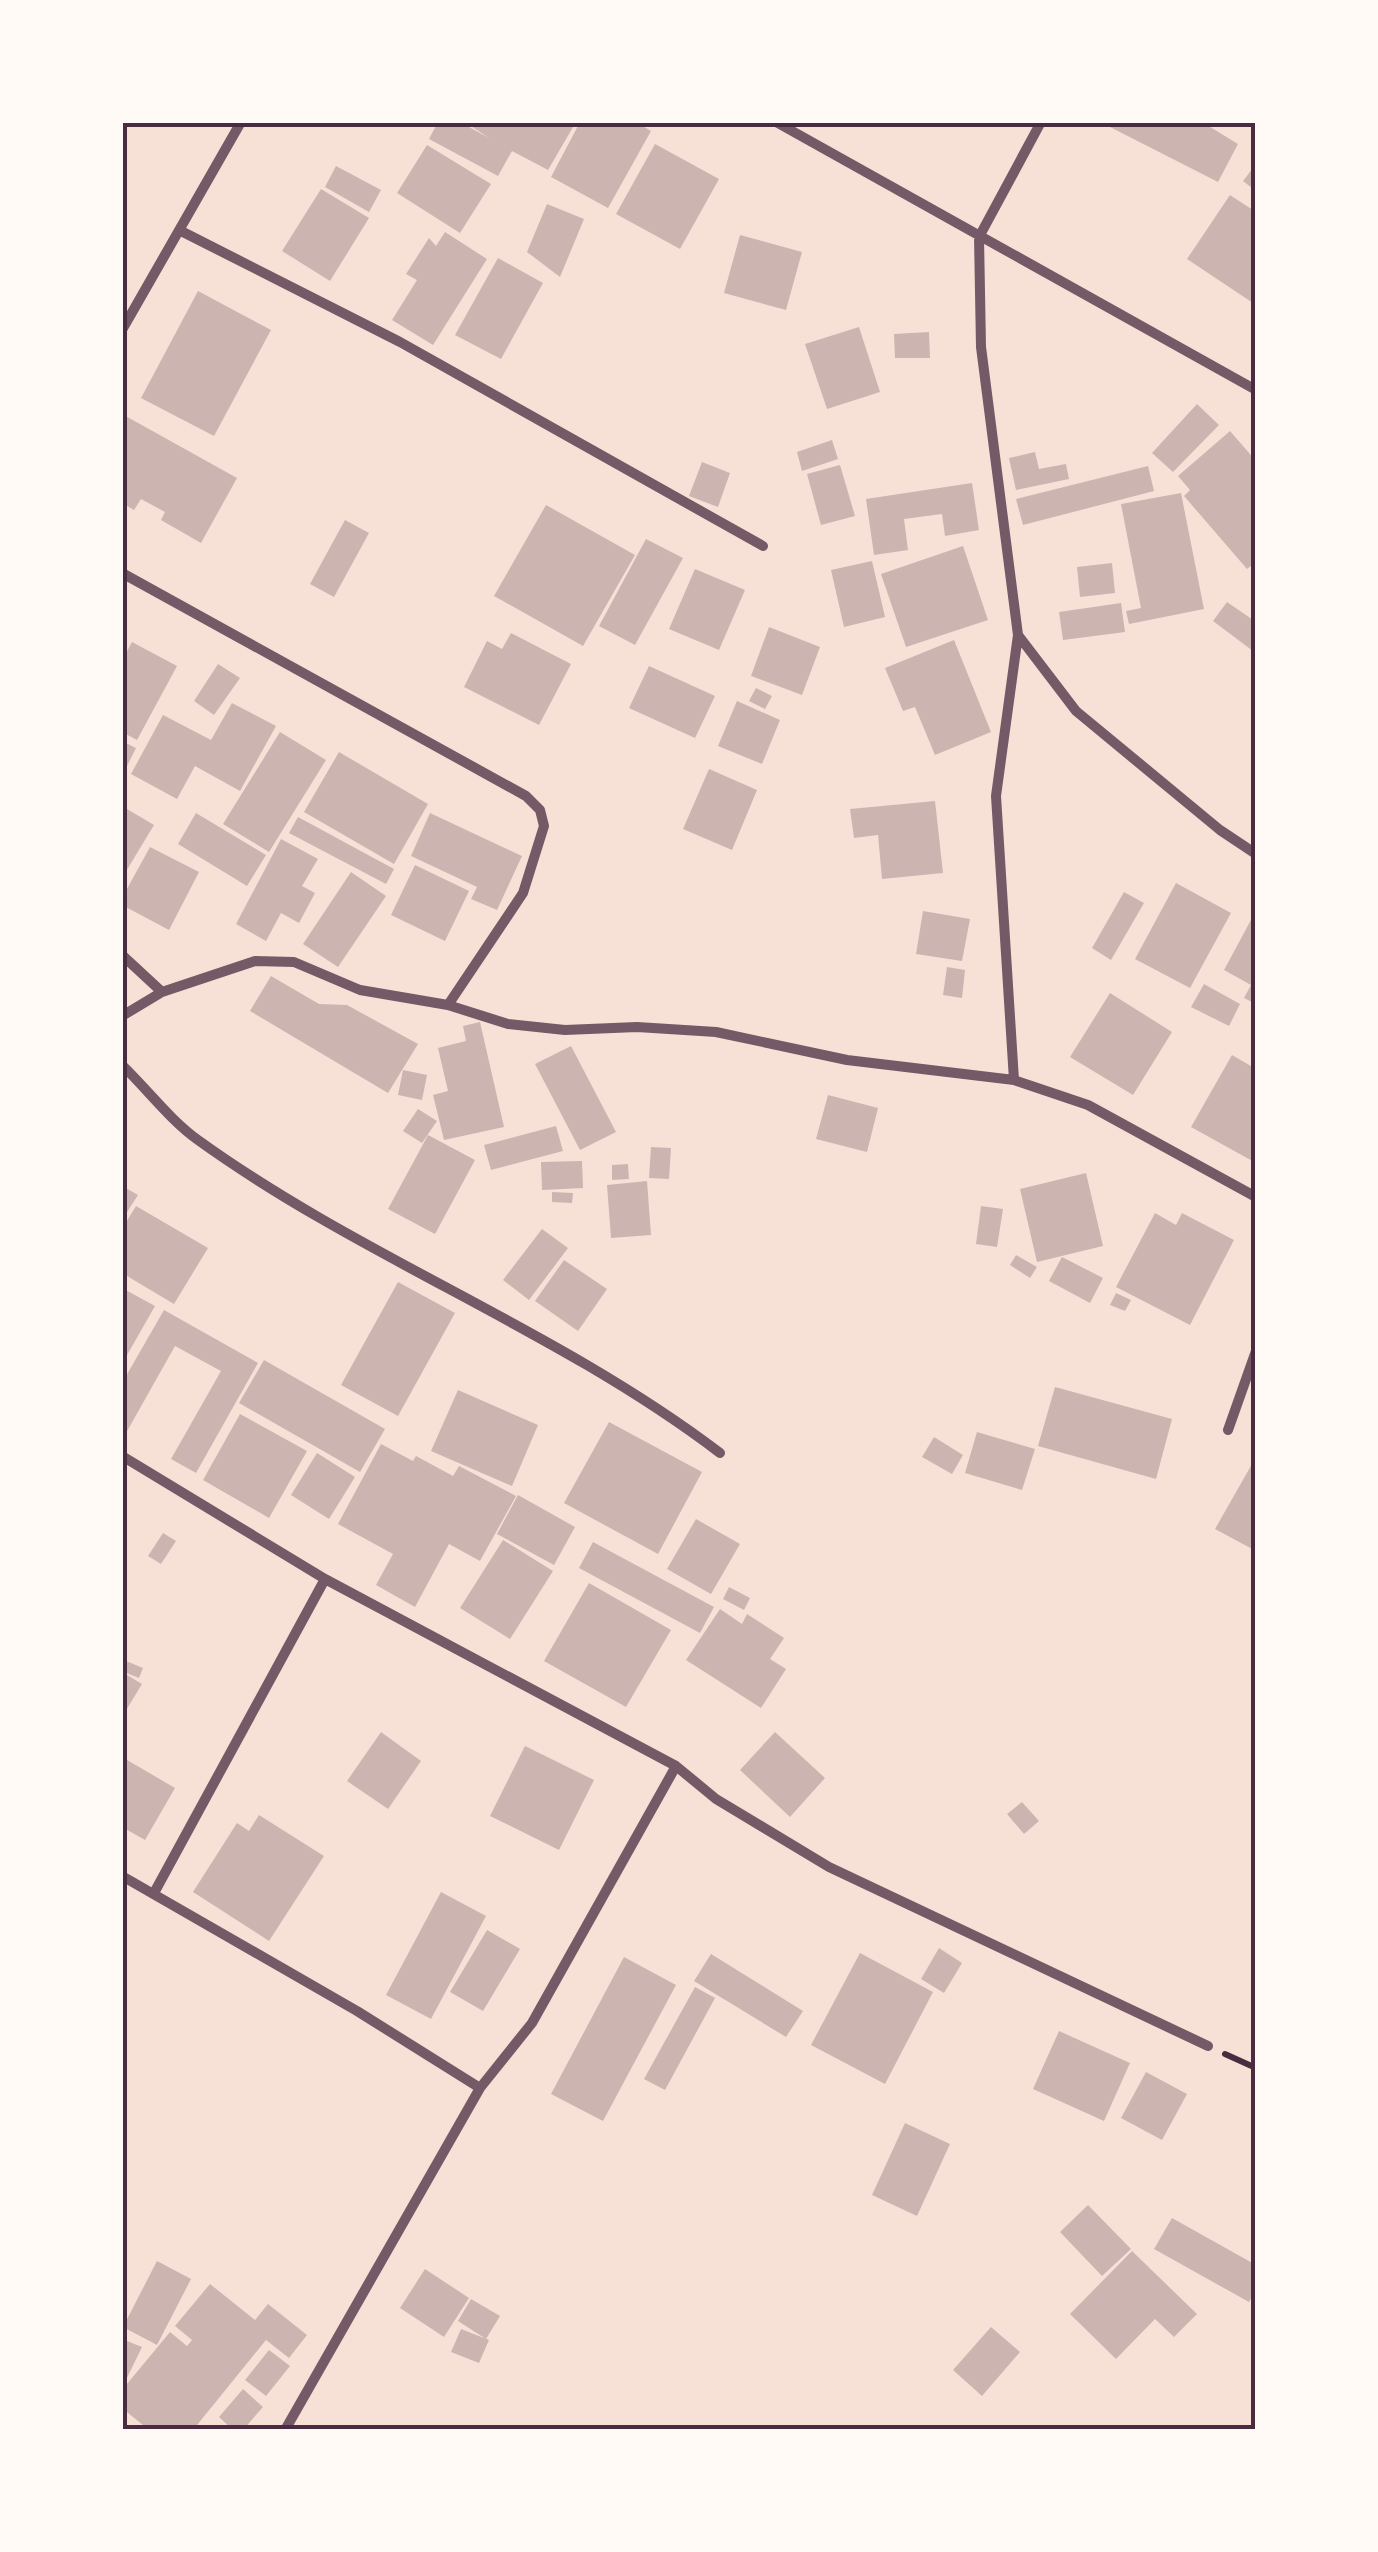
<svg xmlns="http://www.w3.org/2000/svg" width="1378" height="2552" font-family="Arial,sans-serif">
  <rect width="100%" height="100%" fill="#f7e1d7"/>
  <path fill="#ccb4b1" d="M438 122H460L489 138 465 122H576L548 170 512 151 498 176 429 139Z
    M580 122H636L651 131 608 208 551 177Z
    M1112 122H1202L1238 144 1218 182 1110 127Z
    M655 144 719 179 680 249 616 214Z
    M427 145 491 184 460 233 397 193Z
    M1256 164V191L1243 181Z
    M336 166 381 190 369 212 325 187Z
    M321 189 369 218 330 281 282 251Z
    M1230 195 1256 212V305L1187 259Z
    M547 204 584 219 560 277 527 252Z
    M445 232 487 259 433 345 392 320 417 280 406 274 429 238 436 246Z
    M740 235 802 252 786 310 724 293Z
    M498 258 543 283 501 359 455 335Z
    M198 291 271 330 214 436 141 398Z
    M859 327 880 392 827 409 805 344Z
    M929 332 930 358H895L894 334Z
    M1197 404 1219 425 1173 472 1152 453Z
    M122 414 237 478 201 543 161 520 165 512 141 499 134 510 122 503Z
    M1230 431 1256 461V562L1247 569 1184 496 1190 490 1178 476Z
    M832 440 838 459 802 471 797 452Z
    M1035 452 1039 469 1066 464 1069 479 1016 490 1009 458Z
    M702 462 730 473 718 507 689 496Z
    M840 465 855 516 821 525 807 474Z
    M1148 466 1154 491 1023 525 1016 499Z
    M972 483 979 530 945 536 942 514 904 519 908 550 874 555 866 499Z
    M1181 493 1204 609 1129 624 1126 611 1141 608 1121 504Z
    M546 505 635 555 583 646 494 596Z
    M345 520 369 533 334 597 310 584Z
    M646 539 683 558 635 645 599 626Z
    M963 546 988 620 906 647 881 574Z
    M872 561 885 617 844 627 831 570Z
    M1112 563 1115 593 1080 597 1077 567Z
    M695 569 745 590 719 650 669 629Z
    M1227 602 1256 622 1253 651 1213 621Z
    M1121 603 1125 632 1063 640 1059 612Z
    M769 627 820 647 802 695 751 676Z
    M511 633 571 664 539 725 464 687 487 641 502 649Z
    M954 640 991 732 935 755 915 707 903 711 885 668Z
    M132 642 177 666 137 740 122 732V661Z
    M218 664 240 678 214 715 194 701Z
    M649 666 715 696 695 738 629 708Z
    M756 688 772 696 765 709 749 701Z
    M737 701 780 720 762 764 718 746Z
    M232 703 276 726 240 791 195 766 177 799 131 774 163 715 211 740Z
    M280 732 326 760 269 852 223 824Z
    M122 741 136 748 122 776Z
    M339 752 428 804 394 864 304 812Z
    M709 769 757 790 732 850 683 829Z
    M935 801 943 873 882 879 878 835 854 838 850 809Z
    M122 806 154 825 122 878Z
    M196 813 266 855 247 886 178 844Z
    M430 813 522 856 497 910 471 899 477 887 411 856Z
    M298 817 394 869 386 884 289 833Z
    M281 839 318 859 302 886 315 893 299 923 281 913 266 941 236 924Z
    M150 847 199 872 169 930 122 905V898Z
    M415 865 469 891 445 941 391 915Z
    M351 872 386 896 338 967 303 944Z
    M1176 883 1231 913 1190 988 1135 959Z
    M1124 892 1144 903 1111 960 1092 948Z
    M923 911 970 919 962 961 916 954Z
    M1252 918 1256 920V1004L1244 998 1251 985 1224 970Z
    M947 967 965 970 962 998 943 995Z
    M271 976 319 1004 347 1005 418 1044 388 1093 250 1011Z
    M1204 984 1240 1004 1229 1026 1191 1007Z
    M1110 993 1172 1032 1133 1095 1070 1057Z
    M480 1022 504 1127 444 1140 433 1095 448 1091 438 1048 466 1041 463 1026Z
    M571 1046 616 1132 580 1150 535 1064Z
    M1232 1055 1256 1069V1163L1191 1127Z
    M403 1070 427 1075 422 1100 398 1095Z
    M828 1095 878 1108 867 1152 816 1139Z
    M418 1109 437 1121 422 1143 403 1131Z
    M556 1126 563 1151 491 1170 484 1145Z
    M428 1135 475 1160 435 1234 388 1209Z
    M651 1147 671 1148 669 1179 649 1178Z
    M582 1161 583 1188 542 1190 541 1162Z
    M628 1164 629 1179 612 1180V1165Z
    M1086 1173 1103 1246 1037 1262 1020 1189Z
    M647 1181 651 1235 611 1238 607 1185Z
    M124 1187 138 1195 122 1220V1189Z
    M552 1192 573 1193 572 1203 552 1202Z
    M136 1206 208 1248 174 1304 122 1273V1222L125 1224Z
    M981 1206 1003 1209 997 1247 976 1244Z
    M1155 1213 1176 1225 1182 1213 1234 1240 1190 1325 1116 1287Z
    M542 1229 568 1248 529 1300 503 1280Z
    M1016 1255 1037 1267 1030 1278 1010 1265Z
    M1062 1257 1103 1278 1090 1303 1049 1281Z
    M564 1260 607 1289 578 1331 535 1301Z
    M398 1282 455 1313 398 1416 341 1385Z
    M122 1288 155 1306 122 1364Z
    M1116 1293 1131 1300 1125 1311 1110 1305Z
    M164 1310 258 1363 196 1473 171 1459 221 1371 175 1346 126 1433 122 1431V1383Z
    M264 1360 385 1429 360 1472 239 1403Z
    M1055 1387 1172 1419 1156 1479 1038 1446Z
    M458 1390 538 1425 512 1486 431 1451Z
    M240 1414 307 1451 269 1518 203 1480Z
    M609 1422 702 1472 658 1554 564 1503Z
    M977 1432 1035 1449 1022 1490 965 1473Z
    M934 1437 963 1455 952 1474 922 1457Z
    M381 1444 413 1461 416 1456 453 1476 459 1466 516 1496 480 1561 449 1544 415 1607 376 1585 393 1554 338 1524Z
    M317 1453 355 1477 329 1519 291 1495Z
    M1256 1457V1551L1215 1529Z
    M518 1495 575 1527 554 1565 497 1534Z
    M696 1519 740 1544 711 1594 667 1569Z
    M163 1533 176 1541 161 1564 148 1556Z
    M503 1540 553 1571 510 1639 460 1608Z
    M593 1542 714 1607 700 1633 579 1568Z
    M589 1583 671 1630 626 1707 544 1661Z
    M729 1587 750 1598 744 1610 723 1599Z
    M720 1609 742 1624 747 1614 784 1638 770 1659 786 1669 761 1708 686 1660Z
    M126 1661 143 1668 139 1678 122 1671Z
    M122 1672 142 1684 122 1717Z
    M381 1732 421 1761 388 1809 347 1781Z
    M775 1732 825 1778 790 1817 740 1770Z
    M525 1746 594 1780 559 1850 490 1816Z
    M122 1757 175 1788 145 1840 122 1827Z
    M1022 1802 1039 1821 1024 1834 1007 1814Z
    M259 1815 324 1856 269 1941 193 1892 237 1823 249 1831Z
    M441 1892 486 1916 431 2019 386 1995Z
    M487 1930 520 1949 483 2011 450 1992Z
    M939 1948 962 1963 944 1993 921 1979Z
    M860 1953 933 1992 885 2084 811 2045Z
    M711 1954 803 2011 786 2037 694 1981Z
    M624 1957 676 1985 603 2121 551 2094Z
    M695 1987 715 1998 665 2090 644 2079Z
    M1059 2031 1130 2063 1104 2121 1033 2089Z
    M1146 2072 1187 2094 1162 2140 1121 2118Z
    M905 2123 950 2144 917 2216 872 2195Z
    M1088 2205 1131 2249 1102 2276 1060 2232Z
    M1172 2218 1256 2265V2290L1249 2302 1154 2249Z
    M1132 2251 1197 2314 1174 2337 1155 2319 1116 2359 1070 2314Z
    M157 2261 191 2279 157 2345 123 2327Z
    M425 2269 469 2298 444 2337 400 2308Z
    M210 2284 255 2320 268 2304 307 2335 289 2358 266 2340 193 2430H149L122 2408V2390L170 2332 187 2346 192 2340 175 2326Z
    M471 2299 500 2316 486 2339 458 2321Z
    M991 2327 1020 2352 982 2396 953 2370Z
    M461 2329 489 2340 479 2363 451 2352Z
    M122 2339 142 2347 122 2388Z
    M269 2350 290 2366 266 2396 245 2380Z
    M243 2389 263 2407 243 2430H233L219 2417Z"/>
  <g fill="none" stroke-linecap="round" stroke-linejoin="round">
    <path stroke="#4a2c40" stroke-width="6" d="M1225 2054 1256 2068"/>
    <path stroke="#755966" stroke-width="10" d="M776 122 1256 390
      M181 231 400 342 763 546
      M122 330 241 122
      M122 573 526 796 540 810 544 826 523 893 448 1005 508 1024 565 1030 637 1027 716 1032 847 1060 1014 1080 1088 1105 1256 1197
      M1018 635 1076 711 1220 830 1256 854
      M122 955 162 992
      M122 1016 162 992 255 961 294 962 360 990 448 1005
      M122 1065C147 1089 170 1120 198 1140 363 1259 557 1329 720 1453
      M1014 1080 996 796 1018 635 981 347 979 237 1041 122
      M1228 1430 1256 1351
      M122 1456 325 1579 676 1766 716 1799 829 1867 1208 2046
      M122 1876 357 2011 480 2088
      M154 1893 325 1579
      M285 2430 480 2088 532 2023 676 1766"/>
  </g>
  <rect width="1378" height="2552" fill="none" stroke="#fffaf5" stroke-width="250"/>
  <rect x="125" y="125" width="1128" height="2302" fill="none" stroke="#4a2c40" stroke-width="4"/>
</svg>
